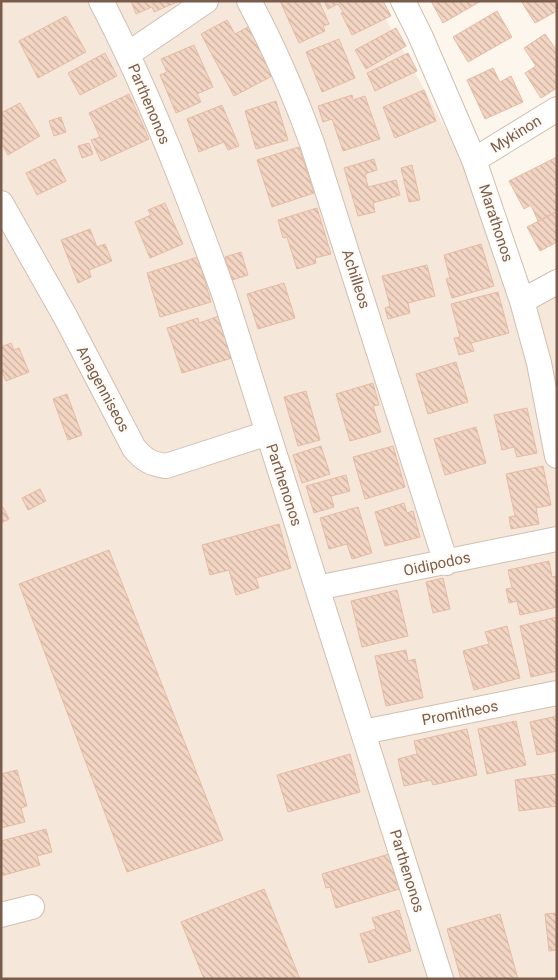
<svg xmlns="http://www.w3.org/2000/svg" width="558" height="980" font-family="Roboto,sans-serif">
  <defs>
    <pattern id="building-back-hatch" width="6" height="6" patternUnits="userSpaceOnUse" patternTransform="scale(1.25)"><rect width="6" height="6" fill="#f3d5c3"/><path d="M-1 5l2 2M0 0l6 6M5-1l2 2" fill="none" stroke="#cab0a1"/></pattern>
  </defs>
  <rect width="100%" height="100%" fill="#fdf6ec"/>
  <path fill="#f5e8da" d="M1 1H376L541 304 557 296V979H1Z"/>
  <path fill="url(#building-back-hatch)" stroke="#e6bba3" d="M131 1H176L177 2 154 12 152 7 136 14Z
    M280 1H319L329 24 323 26 325 31 299 43Z
    M324 1H383L391 16 352 35 341 13 343 12 338 4 328 9Z
    M431 1H481L443 23Z
    M521 1H557V11L535 23Z
    M497 11 512 37 468 62 453 37Z
    M66 16 86 52 38 78 19 41Z
    M227 20 235 34 250 26 276 74 234 96 201 34Z
    M396 28 406 46 366 69 355 50Z
    M545 34 557 51V88L541 98 525 73 536 66 524 48Z
    M339 39 355 78 322 92 306 52Z
    M194 45 213 87 197 94 201 102 176 113 160 75 167 72 161 59Z
    M105 53 117 76 80 95 68 73Z
    M408 53 417 71 375 91 367 73Z
    M493 68 500 82 511 76 523 102 485 119 467 80Z
    M424 90 436 121 395 138 383 107Z
    M129 94 149 139 101 161 91 140 100 137 89 113Z
    M352 95 353 100 365 96 380 139 343 151 332 119 323 122 318 106Z
    M276 101 288 140 256 149 245 111Z
    M20 103 40 136 8 155 1 143V113Z
    M222 105 239 146 228 150 224 142 199 152 187 119Z
    M61 117 66 132 54 136 49 121Z
    M89 143 93 154 82 158 78 146Z
    M299 147 314 193 272 207 257 160Z
    M557 157V183L554 185 557 191V211L538 221 531 205 524 209 509 181Z
    M55 159 66 181 37 195 26 173Z
    M374 159 377 170 365 174 368 187 396 180 400 195 373 203 375 212 358 216 344 168Z
    M412 165 420 200 409 202 401 168Z
    M165 203 183 244 150 258 135 222 151 215 148 210Z
    M317 208 331 254 315 258 316 263 297 269 287 237 283 238 278 220Z
    M557 212V242L540 251 527 227Z
    M90 229 97 247 105 244 112 261 89 270 91 277 78 283 61 240Z
    M481 244 494 286 452 298 446 279 450 278 444 255Z
    M241 252 248 275 232 280 225 257Z
    M198 257 211 302 160 317 147 273Z
    M427 265 435 296 408 303 410 313 388 319 385 308 390 306 382 276Z
    M284 283 295 318 258 329 247 294Z
    M498 292 509 333 471 343 474 351 459 355 454 338 460 337 451 304Z
    M219 316 232 358 182 373 167 328 198 318 199 323Z
    M11 343 14 350 19 348 29 372 6 381 1 370V347Z
    M456 362 468 402 428 414 416 374Z
    M373 383 379 405 373 406 381 432 350 441 336 394Z
    M306 391 320 440 298 446 284 397Z
    M67 394 82 435 68 440 53 399Z
    M527 408 537 453 517 457 514 447 502 450 494 415Z
    M476 427 486 463 445 475 434 439Z
    M321 446 330 474 302 483 293 455Z
    M393 446 405 487 365 499 353 457Z
    M543 466 551 505 536 508 539 524 511 529 509 517 515 516 506 474Z
    M346 475 350 491 331 496 334 507 314 513 306 486Z
    M40 489 46 501 28 510 22 498Z
    M404 503 407 513 413 511 420 537 385 546 375 512Z
    M3 507 9 519 1 523V508Z
    M358 507 372 553 352 559 347 544 329 549 320 518Z
    M279 524 291 568 256 578 259 588 236 595 229 570 210 575 202 545Z
    M109 550 223 840 127 872 19 584Z
    M549 561 552 577 557 576V607L520 615 517 601 509 603 506 589 512 588 508 570Z
    M443 578 450 609 433 613 426 582Z
    M397 590 408 636 362 647 351 601Z
    M557 617V671L531 677 520 626Z
    M507 626 520 678 474 690 463 651 489 644 485 632Z
    M406 650 408 661 415 659 423 698 386 706 375 656Z
    M557 716V751L537 755 530 722Z
    M516 721 526 765 487 774 478 729Z
    M467 729 477 775 433 785 431 780 404 786 398 759 417 754 414 741Z
    M350 754 360 792 288 812 277 775Z
    M17 770 27 806 21 808 25 822 1 828V774Z
    M557 774V806L519 811 515 780Z
    M46 829 52 852 37 856 40 865 1 876V841Z
    M389 854 399 889 336 908 330 887 326 888 322 874Z
    M264 889 300 979H204L181 922Z
    M399 910 411 951 369 963 360 934 376 929 372 918Z
    M557 913V950L549 951 545 914Z
    M500 914 518 979H461L447 929Z"/>
  <g fill="none" stroke-linecap="round" stroke-linejoin="round">
    <g stroke="#d1beb0" stroke-width="26">
      <path id="minor" d="M101 1C150 95 188 195 224 294L441 979
        M249 1C274 47 294 94 312 143L446 563
        M403 1 420 35 474 160 522 301 539 363 557 456
        M128 54 206 1
        M474 160 557 109
        M1 203 65 316 134 448C144 460 151 464 166 466L268 433
        M522 301 557 282
        M317 588 557 539
        M363 732 557 693
        M1 915 32 907"/>
    </g>
    <use href="#minor" stroke="#fff" stroke-width="24"/>
  </g>
  <g text-anchor="middle" stroke-width="4" stroke-linejoin="round" paint-order="stroke">
    <g font-size="15" fill="#7a5c4d" stroke="#fffaf3">
      <text transform="translate(149 104) rotate(67)" y="5">Parthenonos</text>
      <text transform="translate(516 134) rotate(-32)" y="5">Mykinon</text>
      <text transform="translate(496 223) rotate(72)" y="5">Marathonos</text>
      <text transform="translate(356 279) rotate(72)" y="5">Achilleos</text>
      <text transform="translate(103 389) rotate(62)" y="5">Anagenniseos</text>
      <text transform="translate(284 485) rotate(72)" y="5">Parthenonos</text>
      <text transform="translate(437 564) rotate(-12)" y="5">Oidipodos</text>
      <text transform="translate(460 713) rotate(-11)" y="5">Promitheos</text>
      <text transform="translate(407 871) rotate(73)" y="5">Parthenonos</text>
    </g>
  </g>
  <rect width="558" height="980" fill="none" stroke="#7a5c4d" stroke-width="5"/>
</svg>
